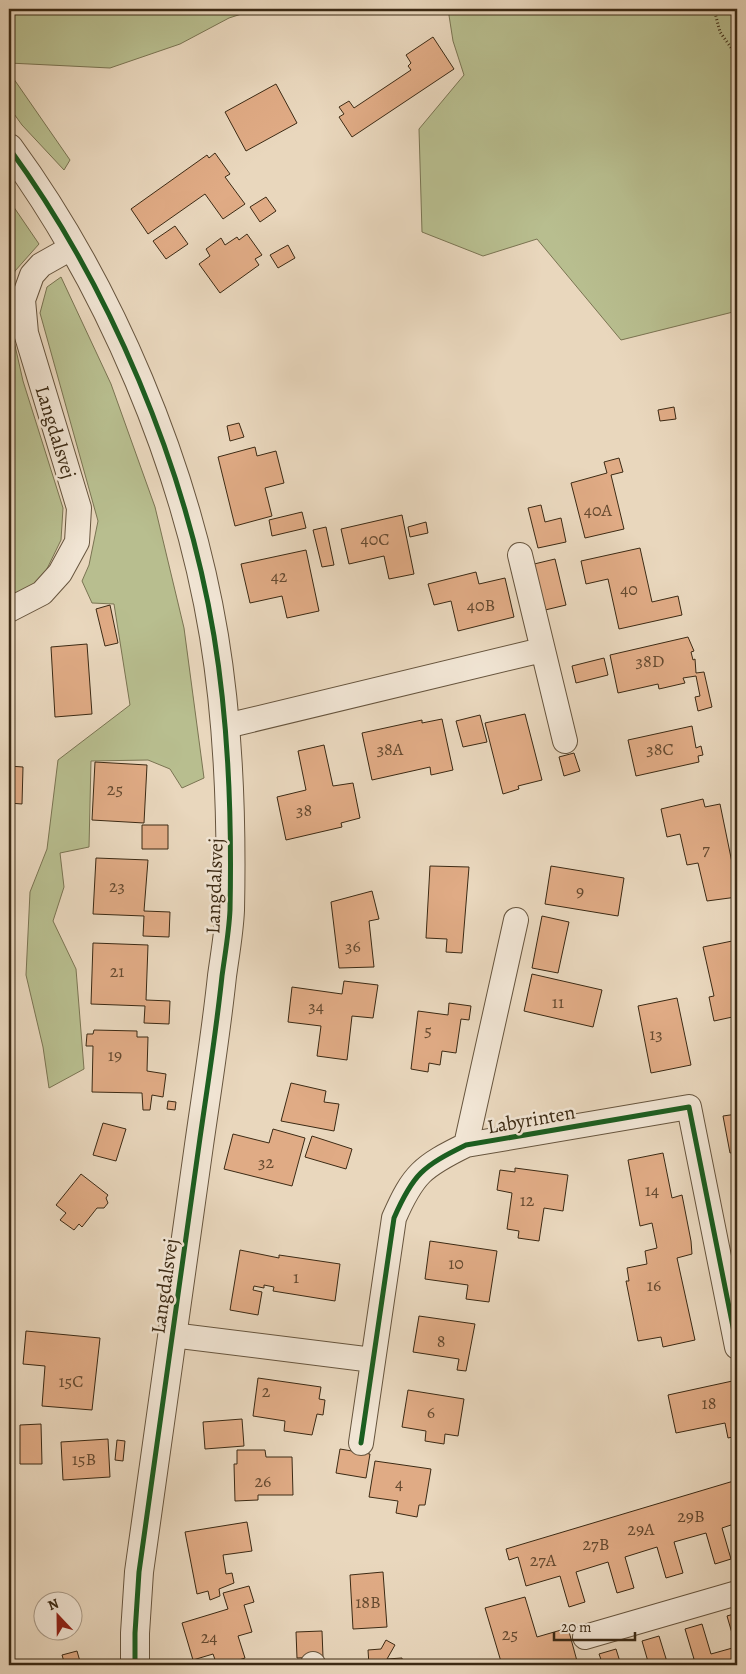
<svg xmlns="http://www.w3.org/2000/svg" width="746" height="1674" font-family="Alegreya,serif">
  <rect width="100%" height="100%" fill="#e9d7bd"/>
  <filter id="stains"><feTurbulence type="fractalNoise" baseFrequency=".004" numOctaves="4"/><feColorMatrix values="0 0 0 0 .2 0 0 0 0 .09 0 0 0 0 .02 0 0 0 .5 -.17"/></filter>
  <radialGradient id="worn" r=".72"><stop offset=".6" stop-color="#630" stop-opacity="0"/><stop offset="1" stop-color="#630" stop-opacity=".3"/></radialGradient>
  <path fill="#b8be8f" stroke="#7a7452" d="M9 9H257L229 18 180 44 110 68 9 63Z
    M448 9H737V311L621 340 537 239 483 256 422 232 419 129 464 75 453 41Z
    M9 72 70 160 64 170 22 125 9 107Z
    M9 200 39 244 15 271 9 297Z
    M61 277 111 384 155 507 184 628 204 778 182 788 170 769 148 760 91 761 89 847 60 853 64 887 53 921 76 969 84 1069 49 1088 43 1047 26 975 30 892 47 849 58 760 130 705 114 604 92 603 82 581 89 565 98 521 40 313 47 287Z
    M9 319 23 381 63 508 61 540 43 577 22 594 9 600Z"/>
  <path fill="#e0ab85" stroke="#3c2a14" d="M433 37 454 69 352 137 339 117 344 114 339 107 349 101 354 108 411 70 408 66 411 63 406 55Z
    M276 84 297 123 246 151 225 112Z
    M215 153 230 174 225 177 245 204 223 219 205 194 148 234 131 209 207 155 209 158Z
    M266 197 276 211 260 222 250 207Z
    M175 226 188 244 166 259 153 241Z
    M247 234 262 255 255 259 259 265 220 293 199 264 210 256 206 249 221 238 225 245 237 237 239 240Z
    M288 245 295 258 278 268 270 255Z
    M737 321V338H736L733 322Z
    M674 407 676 419 660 421 658 410Z
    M239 423 244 437 230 441 227 426Z
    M255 447 257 456 276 451 284 483 265 488 272 516 235 526 218 457Z
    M619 458 623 472 611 475 624 529 585 538 571 483 607 473 604 462Z
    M541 505 545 522 561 518 566 542 538 548 528 508Z
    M302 512 306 528 272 536 269 520Z
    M402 515 414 574 389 579 384 556 349 564 341 529Z
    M426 522 428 533 410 537 408 527Z
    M326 527 334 565 322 567 313 530Z
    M640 548 652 602 678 596 682 615 619 629 608 579 586 584 581 561Z
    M306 550 319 611 287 618 282 596 250 603 241 564Z
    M555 559 566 605 541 611 530 565Z
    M476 572 479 584 505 578 514 617 458 631 451 601 434 605 428 584Z
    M110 605 118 643 105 646 96 609Z
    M688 637 694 651 691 652 693 660 695 659 696 673 704 672 712 707 698 711 695 697 700 696 696 676 683 678 685 683 659 689 658 684 618 693 610 655Z
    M87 644 92 714 55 717 51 647Z
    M604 658 608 675 576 683 572 666Z
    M525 714 542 780 518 786 519 789 503 794 485 723Z
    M480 715 487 742 463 747 456 721Z
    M442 719 453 770 431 775 430 767 372 780 362 733 422 720V723Z
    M692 726 696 748 701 746 703 755 698 756 699 762 636 776 628 740Z
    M324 745 333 786 353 783 360 818 341 823 342 827 286 840 277 797 306 790 298 751Z
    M574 753 580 771 564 776 559 757Z
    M95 762 147 765 144 823 92 820Z
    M9 766 23 767 22 804 9 803Z
    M703 799 705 807 720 804 737 887V897L707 901 698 863 687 865 680 834 667 837 661 809Z
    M142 825H168V849H142Z
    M96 858 148 860 144 911 170 912 169 937 143 936 144 916 93 914Z
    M9 862H11L9 905Z
    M430 866 469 867 462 953 446 952 447 939 426 938Z
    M551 866 624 878 618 916 545 904Z
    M372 891 379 919 369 921 374 967 339 968 331 902Z
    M542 916 569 922 558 973 532 968Z
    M737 940V1016L714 1021 709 997 714 996 703 947Z
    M93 943 148 945 146 1000 170 1001 169 1024 144 1023 145 1006 91 1004Z
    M532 974 602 990 593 1027 524 1011Z
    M344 981 378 985 373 1018 352 1016 347 1060 317 1056 321 1026 288 1022 292 987 342 994Z
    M677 998 691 1065 651 1073 638 1006Z
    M449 1003 471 1006 469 1020 461 1019 456 1053 442 1051 440 1065 429 1063 428 1072 411 1069 418 1011 448 1015Z
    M9 1022 14 1023V1035H9Z
    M94 1030 137 1031V1037H148L147 1071 166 1074 163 1097 152 1095 150 1110H143L142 1093 92 1092 93 1046H86L87 1034H93Z
    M9 1038H11L10 1077H9Z
    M291 1083 326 1091 324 1102 339 1104 334 1131 281 1121Z
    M168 1101 176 1102 175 1110 167 1109Z
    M737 1114V1152L730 1153 723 1116Z
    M103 1123 126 1129 116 1161 93 1155Z
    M273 1129 305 1138 292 1186 224 1169 233 1134 269 1143Z
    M312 1136 352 1149 346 1169 305 1157Z
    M663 1153 672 1198 682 1195 691 1241 692 1254 677 1258 695 1340 663 1347 661 1337 638 1341 626 1281H629L627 1268 647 1264 645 1251 657 1248 652 1223 640 1226 628 1160Z
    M515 1168 568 1175 563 1211 544 1208 539 1241 518 1238 519 1231 507 1229 512 1193 497 1190 500 1170 515 1172Z
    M81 1174 108 1195 106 1198 108 1203 104 1208H97L82 1227 79 1224 74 1230 60 1220 66 1213 56 1205Z
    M430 1241 497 1251 489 1302 466 1299 468 1285 425 1279Z
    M240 1250 279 1258V1255L340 1264 335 1301 273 1291 274 1287 264 1285V1288L254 1286 253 1290 262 1292 258 1315 230 1310Z
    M419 1316 475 1324 466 1371 457 1370 459 1359 413 1352Z
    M26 1331 100 1338 92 1410 42 1406 45 1366 23 1364Z
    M258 1378 321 1387 319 1399 325 1400 323 1415 317 1414 312 1435 284 1431 285 1421 253 1416Z
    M737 1380V1436L728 1438 725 1423 676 1433 668 1395Z
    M408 1390 464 1399 458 1436 445 1434 444 1444 425 1441 426 1431 402 1427Z
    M242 1419 244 1446 205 1449 203 1422Z
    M41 1424 42 1464H20V1425Z
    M108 1439 110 1477 63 1480 61 1442Z
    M117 1440 125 1441 123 1461 115 1460Z
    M340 1449 370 1454 366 1478 336 1473Z
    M237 1450H265L266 1457H292L293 1495H258V1500L235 1501 234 1464H237Z
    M375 1461 431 1469 425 1505H419L417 1517 396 1513 398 1501 369 1497Z
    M737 1480V1523L722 1528 731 1559 715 1564 706 1533 674 1542 683 1573 666 1578 657 1547 625 1557 634 1588 617 1593 608 1562 576 1572 585 1602 569 1607 560 1576 526 1586 518 1557 509 1560 506 1549Z
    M247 1522 252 1551 223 1555 226 1574 232 1573 234 1583 219 1589 220 1596 210 1600 208 1591 197 1594 185 1532Z
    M383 1572 387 1627 353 1629 350 1575Z
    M249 1586 254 1602 244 1605 252 1632 238 1636 245 1658 223 1665H217L213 1654 193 1660 182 1623 228 1609 223 1593Z
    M525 1597 537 1637 568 1628 577 1661 562 1665H502L485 1608Z
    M737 1613V1665H673L694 1659 685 1629 702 1624 711 1654 736 1647 727 1616Z
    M322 1631 323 1657 297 1658 296 1632Z
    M659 1636 668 1665H649L642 1641Z
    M386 1640 395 1645 387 1659 402 1658 403 1665H369L368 1650 381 1649Z
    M616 1649 621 1665H603L599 1654Z
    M77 1651 81 1665H65L62 1655Z"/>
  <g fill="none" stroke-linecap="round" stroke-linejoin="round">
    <g stroke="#67553e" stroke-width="26">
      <path id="minor" d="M520 555 565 741
        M9 610 42 593 60 573 77 542 79 508 26 333 23 300 32 275 41 265 73 247
        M226 726 542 650
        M466 1145 516 920
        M172 1335 373 1360
        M361 1443 394 1218C413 1174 423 1166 466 1145L689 1107 737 1347
        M585 1637 737 1593
        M313 1665V1664"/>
    </g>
    <g stroke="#67553e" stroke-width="30">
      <path id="tertiary" d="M9 148C110 286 186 467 214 636 229 727 232 819 230 910 229 932 225 954 222 976 216 1033 207 1089 199 1145 179 1287 159 1430 139 1572L135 1633V1665"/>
    </g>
    <path stroke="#3c2a14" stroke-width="3" stroke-dasharray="1 2.5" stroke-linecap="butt" d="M714 9 720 32 737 56"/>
    <use href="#minor" stroke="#f1e5d4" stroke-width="24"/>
    <use href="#tertiary" stroke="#f1e5d4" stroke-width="28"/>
    <g stroke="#f1e5d4" stroke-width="8">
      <path id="cycleway" d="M9 148C110 286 186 467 214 636 229 727 232 819 230 910 229 932 225 954 222 976 216 1033 207 1089 199 1145 179 1287 159 1430 139 1572L135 1633V1665
        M361 1443 394 1218C413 1174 423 1166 466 1145L689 1107 737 1347"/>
    </g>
    <use href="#cycleway" stroke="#1b5e20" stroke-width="5"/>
  </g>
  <g text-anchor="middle" stroke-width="5" stroke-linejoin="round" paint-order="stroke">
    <g font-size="18" fill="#654a30">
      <text x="598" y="516">40A</text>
      <text x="375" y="545">40C</text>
      <text x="279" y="582">42</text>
      <text x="629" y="595">40</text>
      <text x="481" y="611">40B</text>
      <text x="650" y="667">38D</text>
      <text x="390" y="755">38A</text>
      <text x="660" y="755">38C</text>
      <text x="115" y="795">25</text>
      <text x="304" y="816">38</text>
      <text x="706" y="855">7</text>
      <text x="117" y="892">23</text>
      <text x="580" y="897">9</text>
      <text x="353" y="952">36</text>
      <text x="117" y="977">21</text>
      <text x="558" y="1008">11</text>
      <text x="316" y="1012">34</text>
      <text x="428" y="1036">5</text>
      <text x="656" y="1040">13</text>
      <text x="115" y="1061">19</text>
      <text x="266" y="1168">32</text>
      <text x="652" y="1196">14</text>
      <text x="527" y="1206">12</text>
      <text x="456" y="1269">10</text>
      <text x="296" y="1283">1</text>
      <text x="654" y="1291">16</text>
      <text x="441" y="1347">8</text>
      <text x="71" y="1387">15C</text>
      <text x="266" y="1397">2</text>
      <text x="709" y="1409">18</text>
      <text x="431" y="1418">6</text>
      <text x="84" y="1465">15B</text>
      <text x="263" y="1487">26</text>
      <text x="399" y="1489">4</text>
      <text x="691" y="1522">29B</text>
      <text x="641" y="1535">29A</text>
      <text x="596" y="1550">27B</text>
      <text x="543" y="1566">27A</text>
      <text x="368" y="1608">18B</text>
      <text x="510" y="1640">25</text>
      <text x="209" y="1643">24</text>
    </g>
    <g font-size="20" fill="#3c2a14" stroke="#f1e5d4">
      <text transform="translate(56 432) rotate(73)" y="7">Langdalsvej</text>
      <text transform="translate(214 886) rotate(-88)" y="7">Langdalsvej</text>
      <text transform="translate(531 1119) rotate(-10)" y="7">Labyrinten</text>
      <text transform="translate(164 1286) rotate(-82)" y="7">Langdalsvej</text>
    </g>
  </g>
  <rect width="746" height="1674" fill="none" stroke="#e9d7bd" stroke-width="30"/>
  <rect x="10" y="10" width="726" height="1654" fill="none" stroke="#3c2a14" stroke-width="2.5"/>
  <rect x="15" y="15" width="716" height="1644" fill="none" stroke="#3c2a14"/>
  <g transform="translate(58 1616) rotate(338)"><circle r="24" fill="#f1e5d4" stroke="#a99a87"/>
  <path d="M0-4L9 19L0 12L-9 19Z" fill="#8f2418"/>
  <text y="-8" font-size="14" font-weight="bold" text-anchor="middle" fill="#3c2a14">N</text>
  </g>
  <path d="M554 1632v8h81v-8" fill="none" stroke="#3c2a14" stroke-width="2.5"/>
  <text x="561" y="1632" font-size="15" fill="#3c2a14" stroke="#f1e5d4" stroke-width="4" paint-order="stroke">20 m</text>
  <rect width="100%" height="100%" filter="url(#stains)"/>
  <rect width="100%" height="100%" fill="url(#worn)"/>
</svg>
